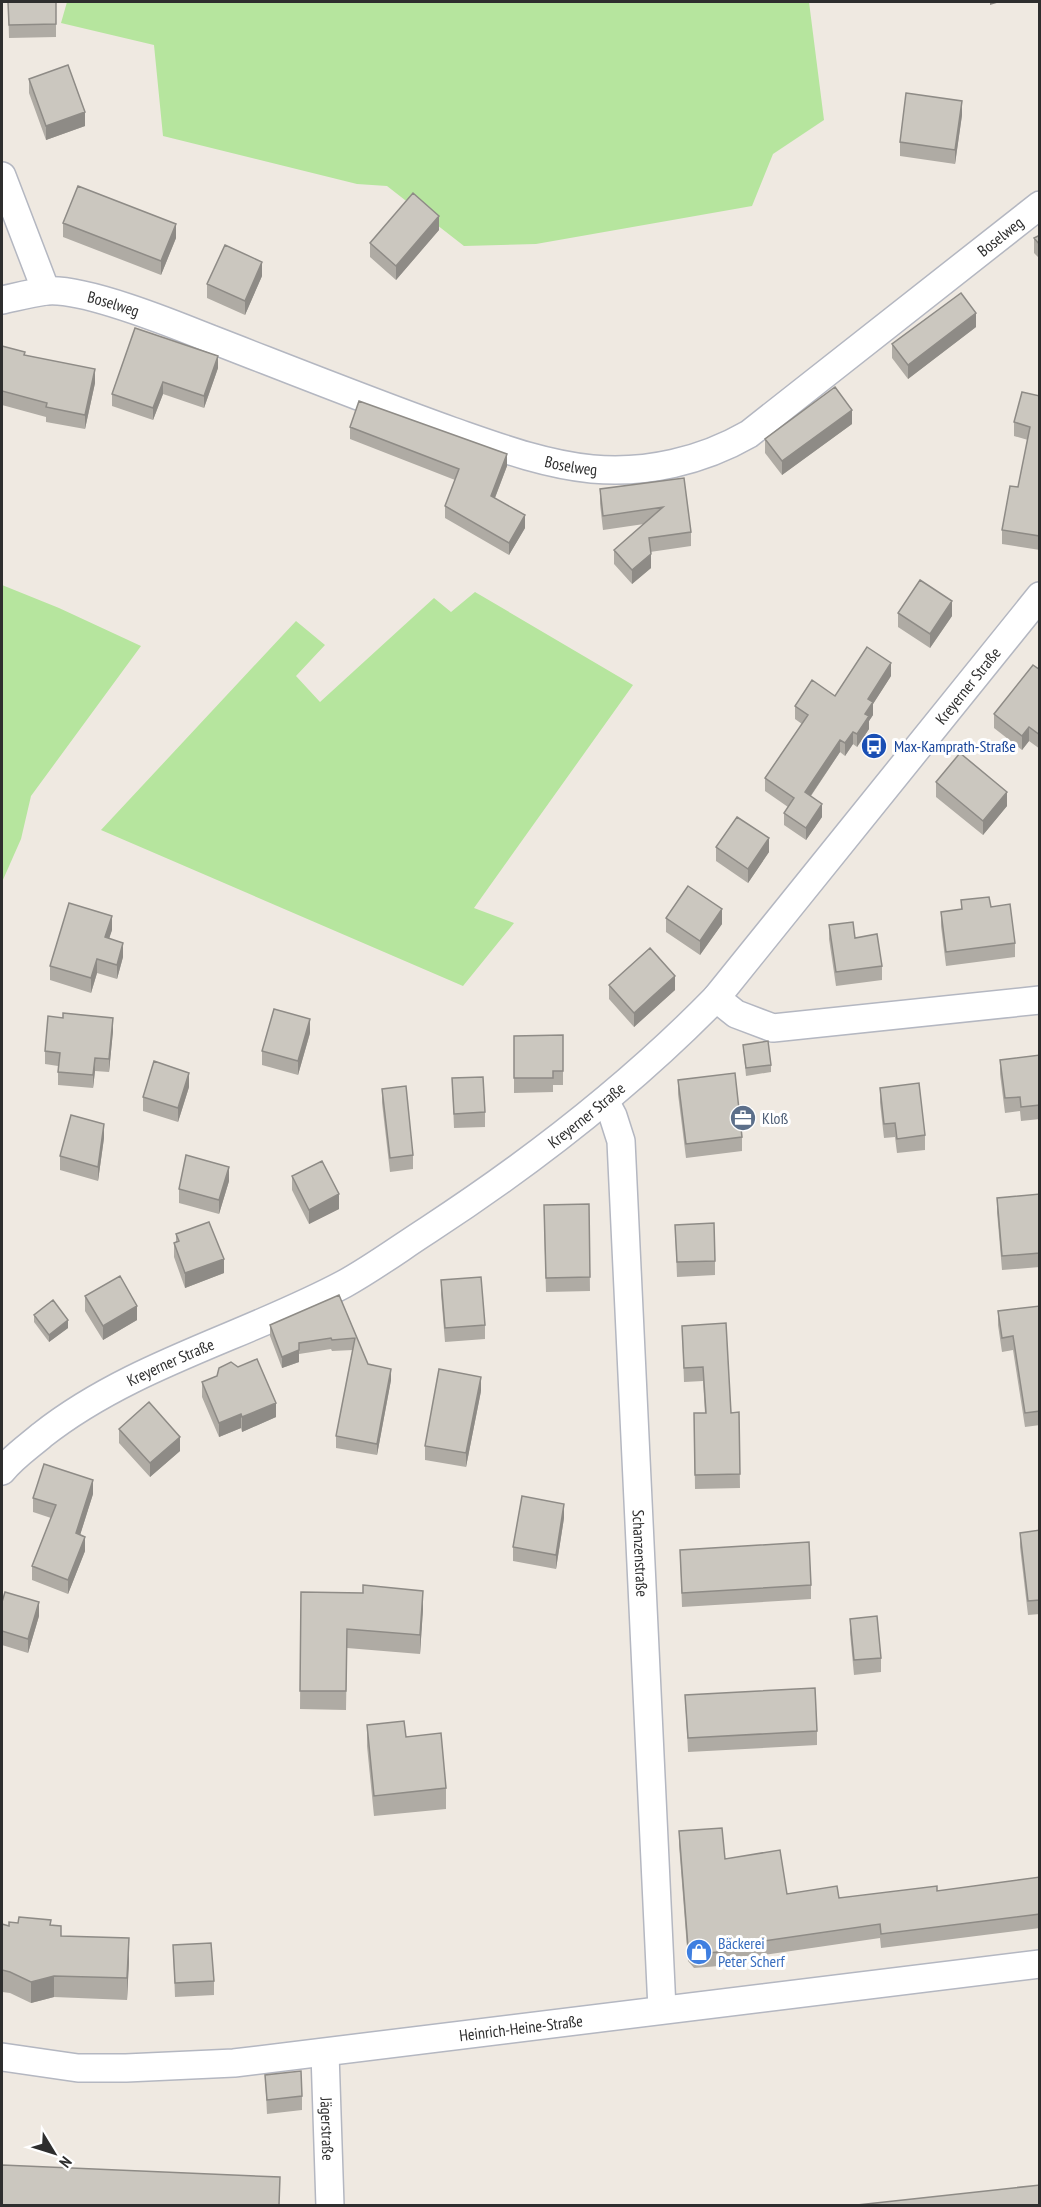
<svg xmlns="http://www.w3.org/2000/svg" width="1041" height="2207" font-family="'PT Sans Narrow',sans-serif">
  <rect width="100%" height="100%" fill="#efe9e1"/>
  <path fill="#b6e59e" d="M67 2H809L824 120 773 154 752 206 536 244 464 246 387 186 357 184 163 136 154 45 61 23Z
    M2 585 59 608 141 646 31 796 21 839 2 882Z
    M475 592 633 685 474 908 514 923 463 986 101 830 296 621 325 645 296 676 320 702 434 598 451 612Z"/>
  <g fill="none" stroke-linecap="round" stroke-linejoin="round">
    <g stroke="#b4b7c1" stroke-width="30">
      <g id="minor">
        <path d="M2 176 46 291"/>
        <path id="s1" d="M2 300C16 297 31 293 46 291 83 287 174 324 211 339 291 370 371 402 452 431 498 447 543 464 592 469 646 474 702 461 749 434L1040 205"/>
        <path d="M716 998 736 1014 773 1028 1040 1000"/>
        <path id="s2" d="M605 1101 613 1116 621 1141 662 2009"/>
        <path id="s3" d="M2 1471C13 1457 28 1447 42 1435 131 1365 245 1337 344 1284 373 1268 400 1248 428 1230 532 1162 629 1087 716 998L1040 596"/>
        <path id="s4" d="M325 2053 330 2206"/>
        <path id="s5" d="M2 2057 78 2068H126L234 2063 1040 1964"/>
      </g>
    </g>
    <use href="#minor" stroke="#fff" stroke-width="27"/>
  </g>
  <path fill="#afaba4" d="M8 2H56V37L9 38Z
    M29 79 85 126 46 140 29 93Z
    M962 115 955 164 900 156V142Z
    M63 223 176 238 161 275 63 237Z
    M439 230 396 280 370 257V243Z
    M1040 235V259L1034 253V238Z
    M262 276 245 315 207 298V284Z
    M976 327 908 379 892 358V344Z
    M2 346 95 383 85 429 46 422V417L2 405Z
    M218 368 204 408 163 394 153 420 112 406V394Z
    M1040 396V550L1002 544V530L1018 487 1028 440 1014 436V422Z
    M852 424 782 475 765 453V439Z
    M350 427 507 466 495 498 525 528 509 555 445 518V506L455 480 350 439Z
    M684 478 691 532V546L650 552 651 568 632 584 614 564V550L644 524 603 530 600 504V489Z
    M898 613 952 616 930 648 898 627Z
    M1040 670V749L1029 741 1022 750 994 728V714Z
    M891 676 873 704V715L869 721V729L857 747 853 744 845 756 840 752 811 796 822 817 806 840 784 825V813L788 807 765 791V778L802 724 795 719V706L835 696Z
    M936 782 1007 806 983 835 936 797Z
    M716 847 769 852 748 883 716 861Z
    M961 900 1015 943V957L946 966 941 926V912L961 909Z
    M666 918 722 924 700 955 666 932Z
    M829 925 855 938 882 966V980L836 986 829 939Z
    M112 930 109 938 123 957 117 979 97 973 91 993 50 980V966Z
    M609 985 675 990 634 1027 609 999Z
    M113 1031 109 1072 95 1071 93 1088 58 1085V1066L45 1064V1051Z
    M310 1033 298 1075 262 1065V1051Z
    M563 1035V1085H553V1092L514 1093V1036Z
    M743 1045 771 1065V1072L746 1076Z
    M1040 1055V1119L1021 1121 1020 1111 1005 1113 1000 1074V1060Z
    M452 1078 485 1112V1127L454 1128Z
    M678 1080 742 1137V1151L686 1158 678 1094Z
    M189 1087 178 1122 143 1111V1097Z
    M880 1088 925 1135V1150L897 1153 895 1137 884 1138 880 1103Z
    M382 1089 413 1155V1169L390 1172 382 1103Z
    M104 1138 98 1181 60 1170V1156Z
    M292 1176 339 1209 309 1224 292 1190Z
    M229 1181 219 1214 179 1203V1189Z
    M1040 1194V1267L1002 1270 997 1212V1198Z
    M589 1204 590 1291 546 1292 544 1220Z
    M675 1225 715 1261V1275L677 1277Z
    M176 1234 224 1273 185 1288 174 1257V1243L176 1242Z
    M441 1280 485 1325V1339L445 1342 441 1294Z
    M339 1295 368 1364 391 1380 377 1455 336 1448V1436L353 1350 332 1351 331 1349 299 1354V1362L282 1368 270 1336V1325Z
    M85 1296 137 1320 103 1340 85 1311Z
    M1040 1306V1425L1025 1427 1013 1350 1002 1352 998 1325V1311Z
    M34 1315 68 1328 49 1342 34 1322Z
    M682 1326 731 1413 739 1412 740 1488 695 1489 694 1413H705L703 1381 684 1382Z
    M202 1382 276 1417 242 1432 241 1428 219 1437 202 1397Z
    M481 1391 466 1467 425 1460V1446Z
    M119 1429 180 1451 150 1477 119 1443Z
    M93 1494 80 1535 85 1551 68 1594 32 1580V1566L51 1518 33 1512V1498Z
    M564 1518 556 1569 513 1561V1547Z
    M1040 1530V1614L1028 1615 1020 1547V1533Z
    M680 1550 811 1585V1599L682 1607Z
    M301 1592 423 1609 420 1654 347 1648 346 1710 300 1709Z
    M2 1602 39 1616 28 1653 2 1645Z
    M850 1619 881 1658V1672L854 1675 850 1633Z
    M685 1695 817 1731V1745L688 1752Z
    M367 1725 406 1737 446 1788V1809L374 1816 367 1746Z
    M679 1831 787 1894 839 1898 937 1891 1040 1877V1928L881 1948 880 1938 744 1958V1964L694 1968 688 1961 679 1845Z
    M2 1924 9 1926 51 1925 61 1936 129 1960 127 2000 54 1997 31 2003 10 1993 2 1992Z
    M173 1945 214 1981V1995L175 1997Z
    M265 2075 302 2096V2110L267 2114Z"/>
  <path fill="#8e8b86" d="M990 2H1000L990 5Z
    M962 101V115L955 164V150Z
    M85 112V126L46 140V126Z
    M439 216V230L396 280V266Z
    M176 224V238L161 275V261Z
    M262 262V276L245 315V301Z
    M976 313V327L908 379V365Z
    M218 356V368L204 408V396Z
    M95 369V383L85 429V415Z
    M163 382V394L153 420V408Z
    M852 410V424L782 475V461Z
    M507 454V466L491 508V496Z
    M525 515V528L509 555V543Z
    M651 554V568L632 584V570Z
    M952 601V616L930 648V634Z
    M891 663V676L873 704V715L869 721V729L857 747V734L865 714 868 699Z
    M1029 727V741L1022 750V736Z
    M853 732V744L845 756V743Z
    M840 740V752L805 804V792Z
    M1007 792V806L983 835V821Z
    M822 804V817L806 840V828Z
    M769 838V852L748 883V869Z
    M722 909V924L700 955V941Z
    M112 916V930L105 951V937Z
    M123 943V957L117 979V965Z
    M97 959V973L91 993V978Z
    M675 976V990L634 1027V1013Z
    M113 1018V1031L109 1072V1059Z
    M310 1019V1033L298 1075V1061Z
    M95 1058V1071L93 1088V1075Z
    M189 1073V1087L178 1122V1108Z
    M104 1124V1138L98 1181V1167Z
    M229 1167V1181L219 1214V1200Z
    M339 1194V1209L309 1224V1210Z
    M224 1259V1273L185 1288V1273Z
    M137 1306V1320L103 1340V1326Z
    M68 1320V1328L49 1342V1335Z
    M299 1343V1362L282 1368V1357Z
    M391 1369V1380L377 1455V1444Z
    M481 1377V1391L466 1467V1453Z
    M276 1403V1417L242 1432V1417Z
    M241 1414V1428L219 1437V1423Z
    M180 1437V1451L150 1477V1463Z
    M93 1480V1494L76 1548V1533Z
    M564 1504V1518L556 1569V1555Z
    M85 1537V1551L68 1594V1580Z
    M423 1591V1609L420 1654V1635Z
    M39 1602V1616L28 1653V1639Z
    M129 1938V1960L127 2000V1978Z
    M54 1976V1997L31 2003V1982Z"/>
  <path fill="#cbc7bf" stroke="#8e8b86" stroke-width="1.5" d="M8 2H56V24L9 25Z
    M68 65 85 112 46 126 29 79Z
    M906 93 962 101 955 150 900 142Z
    M78 186 176 224 161 261 63 223Z
    M413 193 439 216 396 266 370 243Z
    M1040 235V245L1034 238Z
    M225 245 262 262 245 301 207 284Z
    M961 293 976 313 908 365 892 344Z
    M135 328 218 356 204 396 163 382 153 408 112 394Z
    M2 346 25 352 24 355 95 369 85 415 46 407 47 403 2 391Z
    M835 387 852 410 782 461 765 439Z
    M1022 392 1040 396V536L1002 530 1010 486 1018 487 1030 427 1014 422Z
    M359 401 507 454 491 496 525 515 509 543 445 506 459 469 350 427Z
    M684 478 691 532 649 538 651 554 632 570 614 550 663 507 603 516 600 489Z
    M920 580 952 601 930 634 898 613Z
    M867 647 891 663 868 699 873 702 865 714 869 716 857 734 853 732 845 743 840 740 805 792 822 804 806 828 784 813 794 798 765 778 808 715 795 706 812 680 835 696Z
    M1033 665 1040 670V735L1029 727 1022 736 994 714Z
    M960 753 1007 792 983 821 936 782Z
    M737 817 769 838 748 869 716 847Z
    M688 886 722 909 700 941 666 918Z
    M989 897 991 907 1010 904 1015 943 946 952 941 912 962 909 961 900Z
    M69 903 112 916 105 937 123 943 117 965 97 959 91 978 50 966Z
    M853 922 855 938 877 934 882 966 836 972 829 925Z
    M650 948 675 976 634 1013 609 985Z
    M274 1009 310 1019 298 1061 262 1051Z
    M63 1013 113 1018 109 1059 95 1058 93 1075 58 1072 60 1053 45 1051 48 1016 63 1018Z
    M563 1035V1071H553V1078H514V1036Z
    M768 1041 771 1065 746 1068 743 1045Z
    M1040 1055V1105L1021 1107 1020 1097 1005 1098 1000 1060Z
    M154 1061 189 1073 178 1108 143 1097Z
    M735 1073 742 1137 686 1144 678 1080Z
    M483 1077 485 1112 454 1114 452 1078Z
    M919 1083 925 1135 897 1139 895 1123 884 1124 880 1088Z
    M406 1086 413 1155 390 1158 382 1089Z
    M71 1115 104 1124 98 1167 60 1156Z
    M186 1155 229 1167 219 1200 179 1189Z
    M322 1161 339 1194 309 1210 292 1176Z
    M1040 1194V1253L1002 1256 997 1198Z
    M589 1204 590 1277 546 1278 544 1205Z
    M209 1222 224 1259 185 1273 174 1243 179 1241 176 1234Z
    M714 1223 715 1261 677 1262 675 1225Z
    M120 1276 137 1306 103 1326 85 1296Z
    M481 1277 485 1325 445 1328 441 1280Z
    M339 1295 368 1364 391 1369 377 1444 336 1436 355 1338 332 1340 331 1338 299 1343V1350L282 1357 270 1325Z
    M53 1300 68 1320 49 1335 34 1315Z
    M1040 1306V1411L1025 1413 1013 1336 1002 1338 998 1311Z
    M726 1323 731 1413 739 1412 740 1474 695 1475 694 1413H706L703 1367 684 1368 682 1326Z
    M257 1359 276 1403 242 1417 241 1414 219 1423 202 1382 217 1376 219 1368 231 1362 238 1367Z
    M439 1369 481 1377 466 1453 425 1446Z
    M149 1402 180 1437 150 1463 119 1429Z
    M44 1464 93 1480 76 1533 85 1537 68 1580 32 1566 56 1505 33 1498Z
    M522 1496 564 1504 556 1555 513 1547Z
    M1040 1530V1600L1028 1601 1020 1533Z
    M809 1542 811 1585 682 1593 680 1550Z
    M363 1585 423 1591 420 1635 347 1629 346 1691H300L301 1592 363 1593Z
    M5 1592 39 1602 28 1639 2 1631V1602Z
    M877 1616 881 1658 854 1660 850 1619Z
    M815 1688 817 1731 688 1738 685 1695Z
    M404 1721 406 1737 441 1733 446 1788 374 1796 367 1725Z
    M722 1828 725 1859 780 1850 787 1894 837 1886 839 1898 937 1886V1891L1040 1877V1914L881 1934 880 1924 743 1944 744 1950 694 1954 688 1947 679 1831Z
    M19 1917 51 1920 50 1925 61 1926V1936L129 1938 127 1978 54 1976 31 1982 10 1972 2 1970V1924L9 1926V1922L18 1923Z
    M211 1943 214 1981 175 1983 173 1945Z
    M301 2071 302 2096 267 2100 265 2075Z
    M2 2165 280 2177 279 2205H2Z
    M1040 2185V2205H857Z"/>
  <defs>
    <g id="bus-disc" transform="scale(1.35)"><circle r="9.5" fill="#1a4fb4" stroke="#fff"/><path d="M-5-6H5V4H4V6H2V4H-2V6H-4V4H-5ZM-3.5-4V0h7V-4ZM-3.5 1.2v1.5H-2V1.2ZM2 1.2v1.5H3.5V1.2Z" fill="#fff"/></g>
    <g id="office-disc" transform="scale(1.35)"><circle r="9.5" fill="#5c6f8a" stroke="#fff"/><path d="M-6-3h4V-5.5h4V-3h4V5H-6ZM-1-4.5V-3h2v-1.5ZM-6 0V1H6V0Z" fill="#fff"/></g>
    <g id="shop-disc" transform="scale(1.35)"><circle r="9.5" fill="#3f7fe0" stroke="#fff"/><path d="M-5-2.5h2.3a2.7 3.5 0 0 1 5.4 0H5L5.5 6h-11ZM-1.5-2.5h3a1.5 2.3 0 0 0-3 0Z" fill="#fff"/></g>
  </defs>
  <g fill-rule="evenodd">
    <use href="#bus-disc" x="874" y="746"/>
    <use href="#office-disc" x="743" y="1118"/>
    <use href="#shop-disc" x="699" y="1952"/>
  </g>
  <g text-anchor="middle" stroke-width="6" stroke-linejoin="round" paint-order="stroke">
    <g font-size="16" fill="#2e2e2e" stroke="#fff">
      <text dy="6" stroke="none"><textPath href="#s1" startOffset="1104">Boselweg</textPath></text>
      <text dy="6" stroke="none"><textPath href="#s1" startOffset="114">Boselweg</textPath></text>
      <text dy="6" stroke="none"><textPath href="#s1" startOffset="600">Boselweg</textPath></text>
      <text dy="6" stroke="none"><textPath href="#s3" startOffset="1264">Kreyerner Straße</textPath></text>
      <text dy="6" stroke="none"><textPath href="#s3" startOffset="688">Kreyerner Straße</textPath></text>
      <text dy="6" stroke="none"><textPath href="#s3" startOffset="202">Kreyerner Straße</textPath></text>
      <text dy="6" stroke="none"><textPath href="#s2" startOffset="456">Schanzenstraße</textPath></text>
      <text dy="6" stroke="none"><textPath href="#s5" startOffset="522">Heinrich-Heine-Straße</textPath></text>
      <text dy="6" stroke="none"><textPath href="#s4" startOffset="76">Jägerstraße</textPath></text>
    </g>
    <g font-size="16" fill="#164399" stroke="#fff" text-anchor="start">
      <text x="894" y="752">Max-Kamprath-Straße</text>
    </g>
    <g font-size="16" fill="#4e5e75" stroke="#fff" text-anchor="start">
      <text x="762" y="1124">Kloß</text>
    </g>
    <g font-size="16" fill="#366cbe" stroke="#fff" text-anchor="start">
      <text x="718" y="1949">Bäckerei<tspan x="718" dy="18">Peter Scherf</tspan></text>
    </g>
  </g>
  <rect width="1041" height="2207" fill="none" stroke="#2e2e2e" stroke-width="6"/>
  <g transform="translate(54 2153) rotate(128)" stroke="#ffffff" stroke-width="4.5" paint-order="stroke">
  <path d="M0-4.5L10 22L0 15L-10 22Z" fill="#2e2e2e"/>
  <text y="-9" font-size="16" font-weight="bold" text-anchor="middle" fill="#2e2e2e">N</text>
  </g>
</svg>
